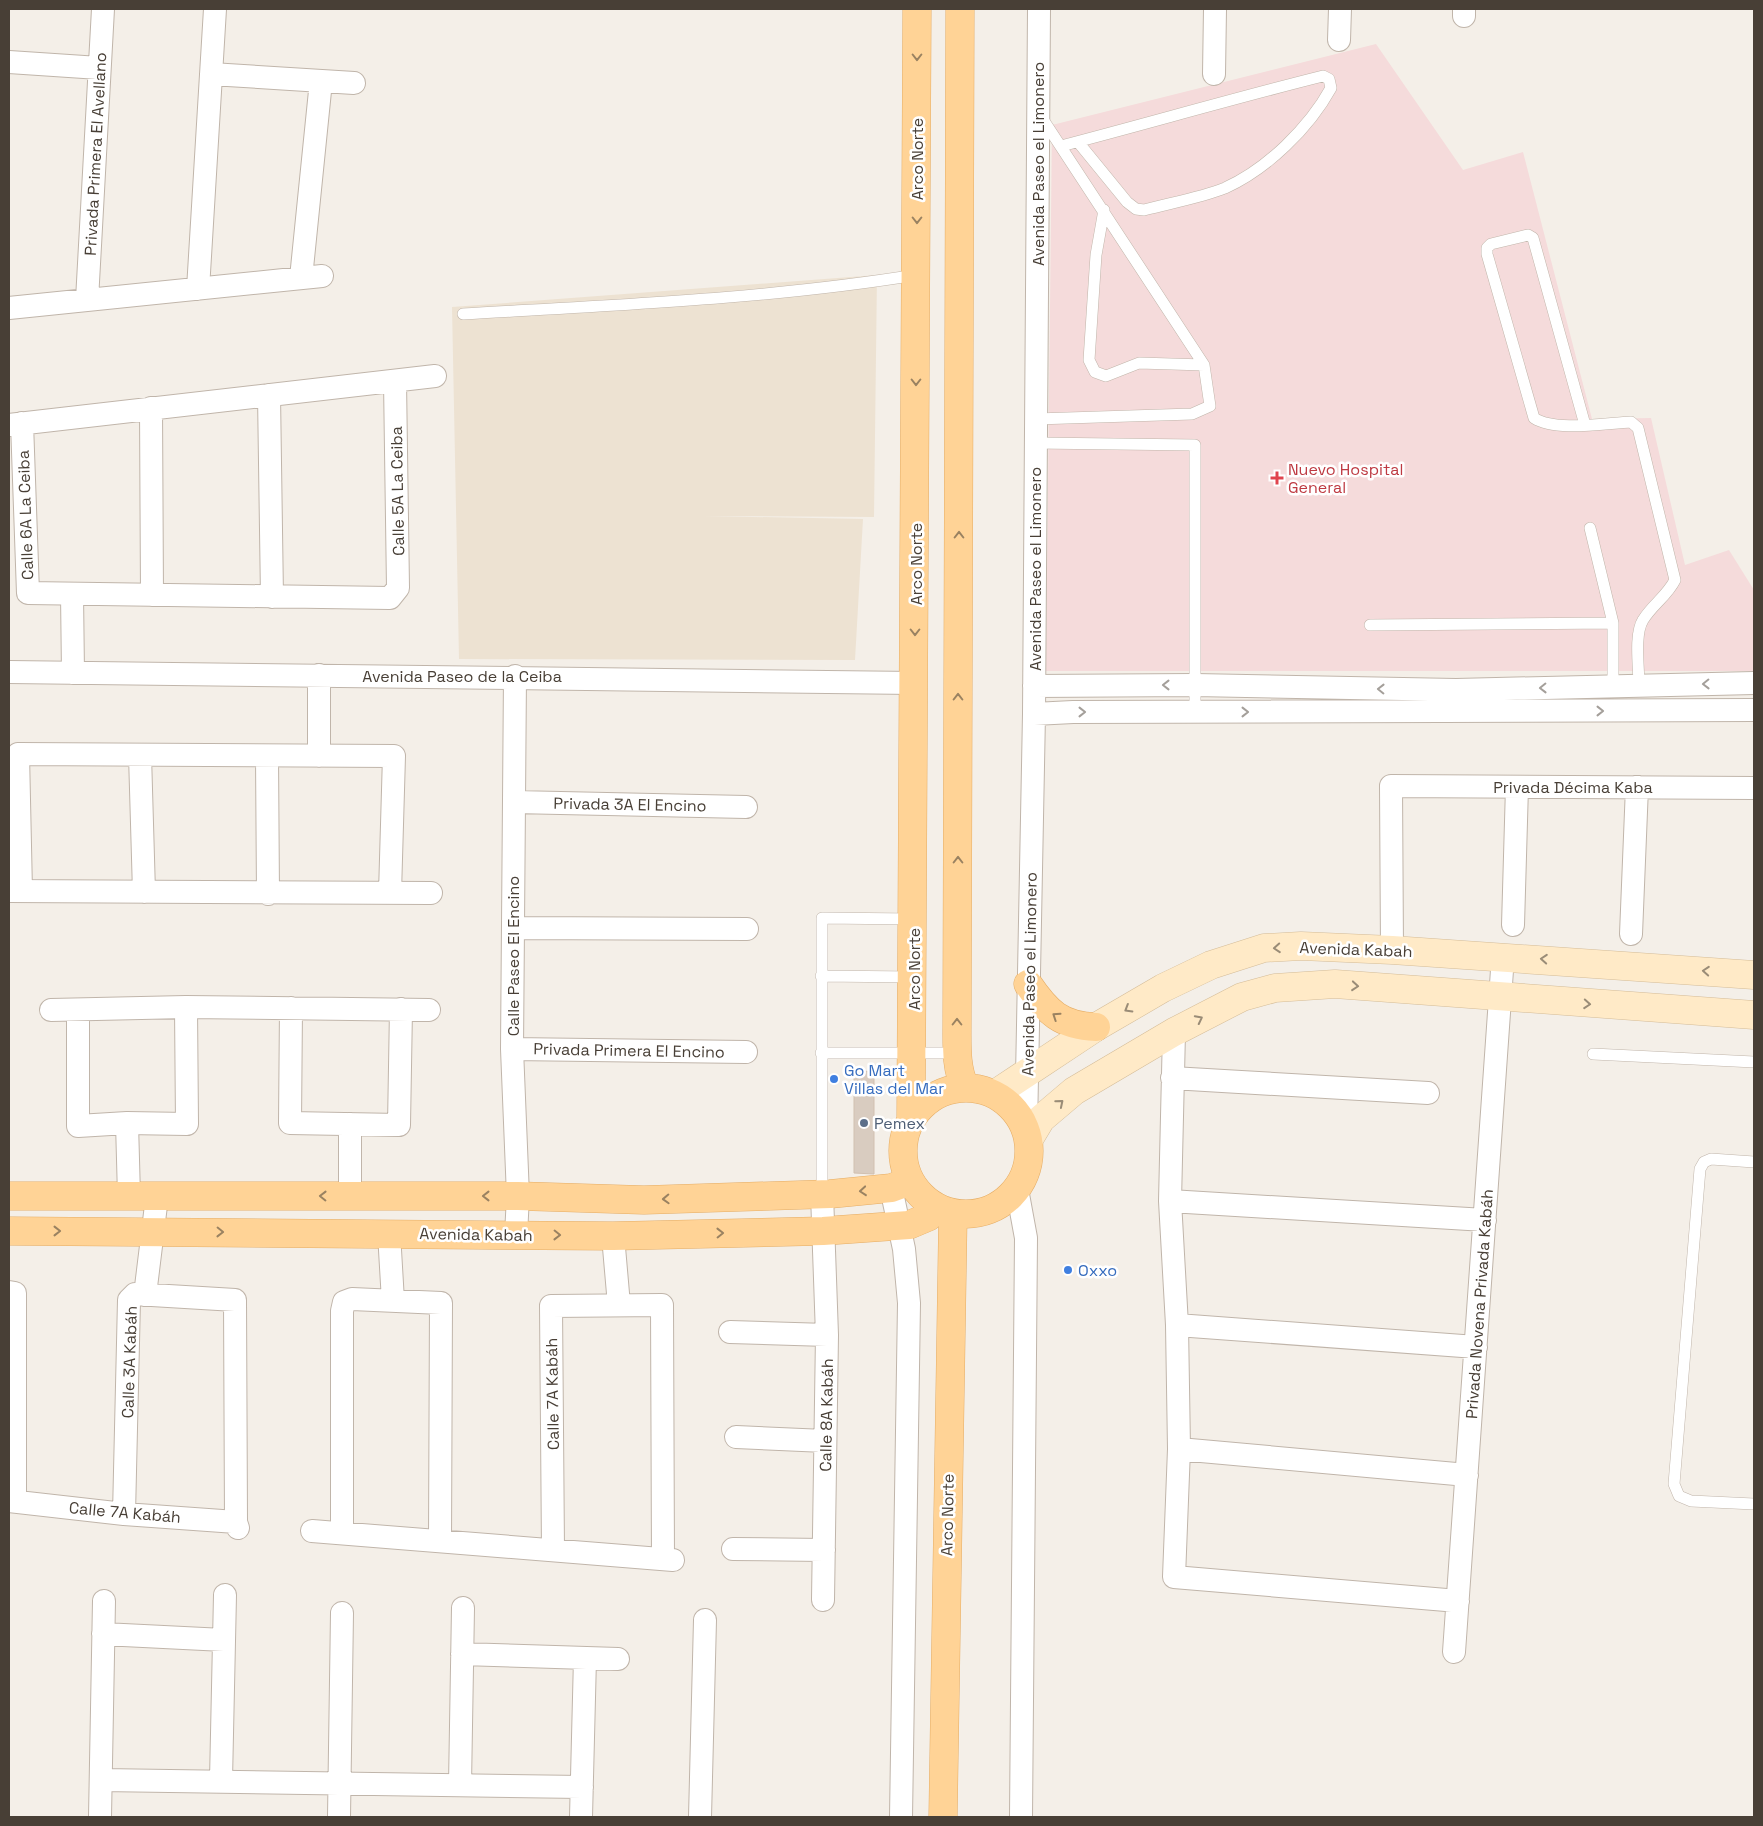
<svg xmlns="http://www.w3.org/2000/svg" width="1763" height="1826" font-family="'Space Grotesk',sans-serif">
  <rect width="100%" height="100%" fill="#f4efe8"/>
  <path fill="#ede2d2" d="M877 275 874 517 704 516 863 519 855 660 459 659 452 307Z"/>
  <path fill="#f5dbdb" d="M1376 44 1463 170 1523 152 1592 419 1651 418 1685 565 1729 550 1754 590V671H1046L1052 125Z"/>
  <path fill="#d9ccc0" stroke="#d1c0b0" d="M854 1070 874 1072V1174L854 1173Z"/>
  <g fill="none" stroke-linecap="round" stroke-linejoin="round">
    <g stroke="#c0b5aa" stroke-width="12">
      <path id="service" d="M1061 146C1149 123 1235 98 1323 76L1329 79 1331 88C1309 128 1267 169 1225 188 1200 198 1170 203 1144 210L1136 209 1127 202 1078 142
        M1104 210 1096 255 1089 360 1095 372 1106 376 1139 363 1204 365
        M463 314C615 305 767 299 916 275
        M1036 419 1192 414 1210 406 1204 365 1042 118
        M1585 425 1533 238 1528 235 1491 244 1487 248V254L1534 418C1555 432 1606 423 1631 422L1638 428 1675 580C1667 596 1652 605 1643 620 1634 634 1639 668 1639 686
        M1036 443 1195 445V712
        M1590 528 1613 623V686
        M1370 625 1613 623
        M821 976 912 977
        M821 1053H958
        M1593 1054 1754 1062
        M1754 1162 1711 1159 1704 1162 1700 1169 1674 1484 1679 1496 1691 1501 1754 1504
        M822 1194V918L912 919"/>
    </g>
    <g stroke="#c0b5aa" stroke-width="24">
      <path id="minor" d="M1464 9V16
        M1339 40 1340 9
        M9 62 99 68
        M211 74 354 83
        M1214 74 1215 9
        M301 278 321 81
        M198 289 215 9
        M87 300 103 9
        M9 308 322 276
        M269 395 272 597
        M151 408 152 595
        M22 423 28 593 390 598 398 588 395 381
        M9 425 435 376
        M72 594 73 673
        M9 672 915 683
        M515 676 512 1049 518 1196 516 1235
        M1034 686 1195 685 1456 690 1754 683
        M1034 714 1073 712 1754 710
        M140 755 144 892
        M319 756V675
        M267 757 268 894
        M514 802 746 807
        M9 891 431 893
        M21 891 18 754 394 756 390 893
        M1513 925 1517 787
        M513 928 747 929
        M1631 934 1637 787
        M1392 950 1391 786 1754 788
        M291 1008 290 1123 399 1125 401 1009
        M51 1010 186 1007 429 1010
        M78 1010V1126L127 1123 187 1124 186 1007
        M1174 1032 1170 1201 1177 1325 1179 1449 1174 1577 1458 1601
        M512 1049 746 1052
        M1172 1078 1428 1093
        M127 1123 129 1196
        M350 1124V1197
        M1026 1129 1034 714 1039 9
        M891 1188 904 1249 909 1303 901 1817
        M1017 1189 1026 1238 1021 1817
        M822 1194 827 1335 823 1600
        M1170 1201 1485 1220
        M389 1233 393 1301
        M613 1236 619 1305
        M9 1292 15 1293V1501
        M145 1295 157 1197
        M1177 1325 1476 1347
        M730 1332 827 1335
        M736 1437 825 1441
        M1179 1449 1467 1475
        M9 1501 124 1514 236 1522 238 1528
        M124 1514 129 1300 135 1294 235 1300 236 1522
        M312 1531 673 1560
        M342 1533V1311L344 1302 352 1299 441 1303 440 1541
        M733 1549 824 1550
        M553 1550 551 1306 662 1305 663 1559
        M103 1634 224 1640
        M1454 1652 1503 956
        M462 1654 618 1659
        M101 1780 582 1787
        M221 1780 225 1595
        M460 1785 463 1608
        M100 1817 104 1601
        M339 1817 342 1613
        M581 1817 585 1658
        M700 1817 705 1620"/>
    </g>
    <g stroke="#d4bc98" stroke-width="29">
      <path id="secondary" d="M995 1094 1096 1027 1163 988 1211 965 1264 948 1301 946 1392 950 1754 975
        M1029 1139 1041 1119 1074 1091 1174 1032 1242 997 1275 988 1335 984 1754 1015"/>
    </g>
    <g stroke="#e5ad65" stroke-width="29">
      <path id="primary" d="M960 9 957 1027C957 1047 956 1069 965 1087
        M1028 984C1047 1012 1061 1026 1096 1027
        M903 1151a63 63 0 1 1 126 0a63 63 0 1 1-126 0Z
        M911 1119 917 9
        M9 1196H518L644 1200 830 1194 891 1188 910 1181
        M9 1231 613 1236 823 1231 909 1225 928 1217 938 1208
        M943 1817 953 1213"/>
    </g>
    <use href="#service" stroke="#fff" stroke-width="11"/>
    <use href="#minor" stroke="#fff" stroke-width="22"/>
    <use href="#secondary" stroke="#ffeac7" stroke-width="28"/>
    <use href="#primary" stroke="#ffd396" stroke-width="28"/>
  </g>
  <defs><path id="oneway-chevron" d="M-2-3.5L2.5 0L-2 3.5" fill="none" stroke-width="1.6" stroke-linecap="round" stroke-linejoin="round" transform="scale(1.25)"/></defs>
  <g stroke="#9a8261">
    <use href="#oneway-chevron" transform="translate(917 57) rotate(90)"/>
    <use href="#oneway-chevron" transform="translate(917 220) rotate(90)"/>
    <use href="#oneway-chevron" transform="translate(916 382) rotate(90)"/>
    <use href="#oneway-chevron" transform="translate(959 535) rotate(-90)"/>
    <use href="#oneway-chevron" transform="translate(915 632) rotate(90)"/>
    <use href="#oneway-chevron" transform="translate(958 697) rotate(-90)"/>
    <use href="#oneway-chevron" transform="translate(958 860) rotate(-90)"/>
    <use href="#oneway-chevron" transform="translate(1056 1016) rotate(-146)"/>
    <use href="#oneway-chevron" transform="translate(957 1022) rotate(-90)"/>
    <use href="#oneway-chevron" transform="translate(863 1191) rotate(175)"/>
    <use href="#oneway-chevron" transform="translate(323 1196) rotate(-179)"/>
    <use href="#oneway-chevron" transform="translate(486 1196) rotate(180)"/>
    <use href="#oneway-chevron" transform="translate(666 1199) rotate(178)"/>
    <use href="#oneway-chevron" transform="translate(57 1231)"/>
    <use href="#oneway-chevron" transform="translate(220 1232) rotate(1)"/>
    <use href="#oneway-chevron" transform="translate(720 1233) rotate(-1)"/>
    <use href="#oneway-chevron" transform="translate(557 1235) rotate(1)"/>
  </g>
  <g stroke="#a49f9a">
    <use href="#oneway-chevron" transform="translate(1706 684) rotate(179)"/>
    <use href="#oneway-chevron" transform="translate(1166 685) rotate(180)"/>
    <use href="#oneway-chevron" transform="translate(1543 688) rotate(179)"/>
    <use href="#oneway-chevron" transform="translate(1381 689) rotate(-179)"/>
    <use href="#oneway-chevron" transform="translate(1600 711)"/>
    <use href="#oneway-chevron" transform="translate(1082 712)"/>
    <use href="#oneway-chevron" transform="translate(1245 712)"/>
  </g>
  <g stroke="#9a8c77">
    <use href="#oneway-chevron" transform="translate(1277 948) rotate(176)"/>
    <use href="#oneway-chevron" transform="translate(1544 959) rotate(-176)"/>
    <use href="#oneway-chevron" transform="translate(1706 971) rotate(-176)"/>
    <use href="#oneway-chevron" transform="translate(1355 986) rotate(5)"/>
    <use href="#oneway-chevron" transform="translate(1587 1004) rotate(4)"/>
    <use href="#oneway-chevron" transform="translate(1128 1009) rotate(149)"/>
    <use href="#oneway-chevron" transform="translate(1199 1019) rotate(-27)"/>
    <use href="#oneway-chevron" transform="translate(1060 1103) rotate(-40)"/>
  </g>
  <path fill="#e0444e" stroke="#fff" stroke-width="2" d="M1274.5 470.5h5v5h5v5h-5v5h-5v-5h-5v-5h5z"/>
  <g fill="#3f7fe0" stroke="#fff" stroke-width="2">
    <circle cx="834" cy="1079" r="5"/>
    <circle cx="1068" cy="1270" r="5"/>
  </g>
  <circle fill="#5c6f8a" stroke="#fff" stroke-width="2" cx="864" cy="1123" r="5"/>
  <g text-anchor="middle" stroke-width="5" stroke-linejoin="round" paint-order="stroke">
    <g font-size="16" fill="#483f36" stroke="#fff">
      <text transform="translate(95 154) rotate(-87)" y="6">Privada Primera El Avellano</text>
      <text transform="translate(917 159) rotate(-90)" y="6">Arco Norte</text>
      <text transform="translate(1038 164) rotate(-90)" y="6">Avenida Paseo el Limonero</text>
      <text transform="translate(397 491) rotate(-91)" y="6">Calle 5A La Ceiba</text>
      <text transform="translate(25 515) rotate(-92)" y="6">Calle 6A La Ceiba</text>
      <text transform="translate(916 564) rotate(-90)" y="6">Arco Norte</text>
      <text transform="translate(1035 569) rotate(-90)" y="6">Avenida Paseo el Limonero</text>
      <text x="462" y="682">Avenida Paseo de la Ceiba</text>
      <text x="1573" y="793">Privada Décima Kaba</text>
      <text transform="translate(630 804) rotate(1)" y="6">Privada 3A El Encino</text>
      <text transform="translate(1356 949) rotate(2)" y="6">Avenida Kabah</text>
      <text transform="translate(513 956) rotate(-90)" y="6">Calle Paseo El Encino</text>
      <text transform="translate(914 969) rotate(-90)" y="6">Arco Norte</text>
      <text transform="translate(1029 974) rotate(-89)" y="6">Avenida Paseo el Limonero</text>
      <text transform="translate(629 1050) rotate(1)" y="6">Privada Primera El Encino</text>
      <text transform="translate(476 1234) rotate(1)" y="6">Avenida Kabah</text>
      <text transform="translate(1479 1304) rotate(-86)" y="6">Privada Novena Privada Kabáh</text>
      <text transform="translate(129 1362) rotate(-88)" y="6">Calle 3A Kabáh</text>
      <text transform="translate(552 1394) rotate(-91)" y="6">Calle 7A Kabáh</text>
      <text transform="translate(826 1415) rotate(-89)" y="6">Calle 8A Kabáh</text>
      <text transform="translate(125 1512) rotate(5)" y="6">Calle 7A Kabáh</text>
      <text transform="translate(947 1515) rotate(-89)" y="6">Arco Norte</text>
    </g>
    <g font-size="16" fill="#be3a42" stroke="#fff" text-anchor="start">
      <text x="1288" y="475">Nuevo Hospital<tspan x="1288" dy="18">General</tspan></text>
    </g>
    <g font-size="16" fill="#366cbe" stroke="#fff" text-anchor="start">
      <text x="844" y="1076">Go Mart<tspan x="844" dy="18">Villas del Mar</tspan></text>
      <text x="1078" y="1276">Oxxo</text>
    </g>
    <g font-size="16" fill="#4e5e75" stroke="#fff" text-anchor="start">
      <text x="874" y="1129">Pemex</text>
    </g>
  </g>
  <rect width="1763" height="1826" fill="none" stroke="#483f36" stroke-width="20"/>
</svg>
